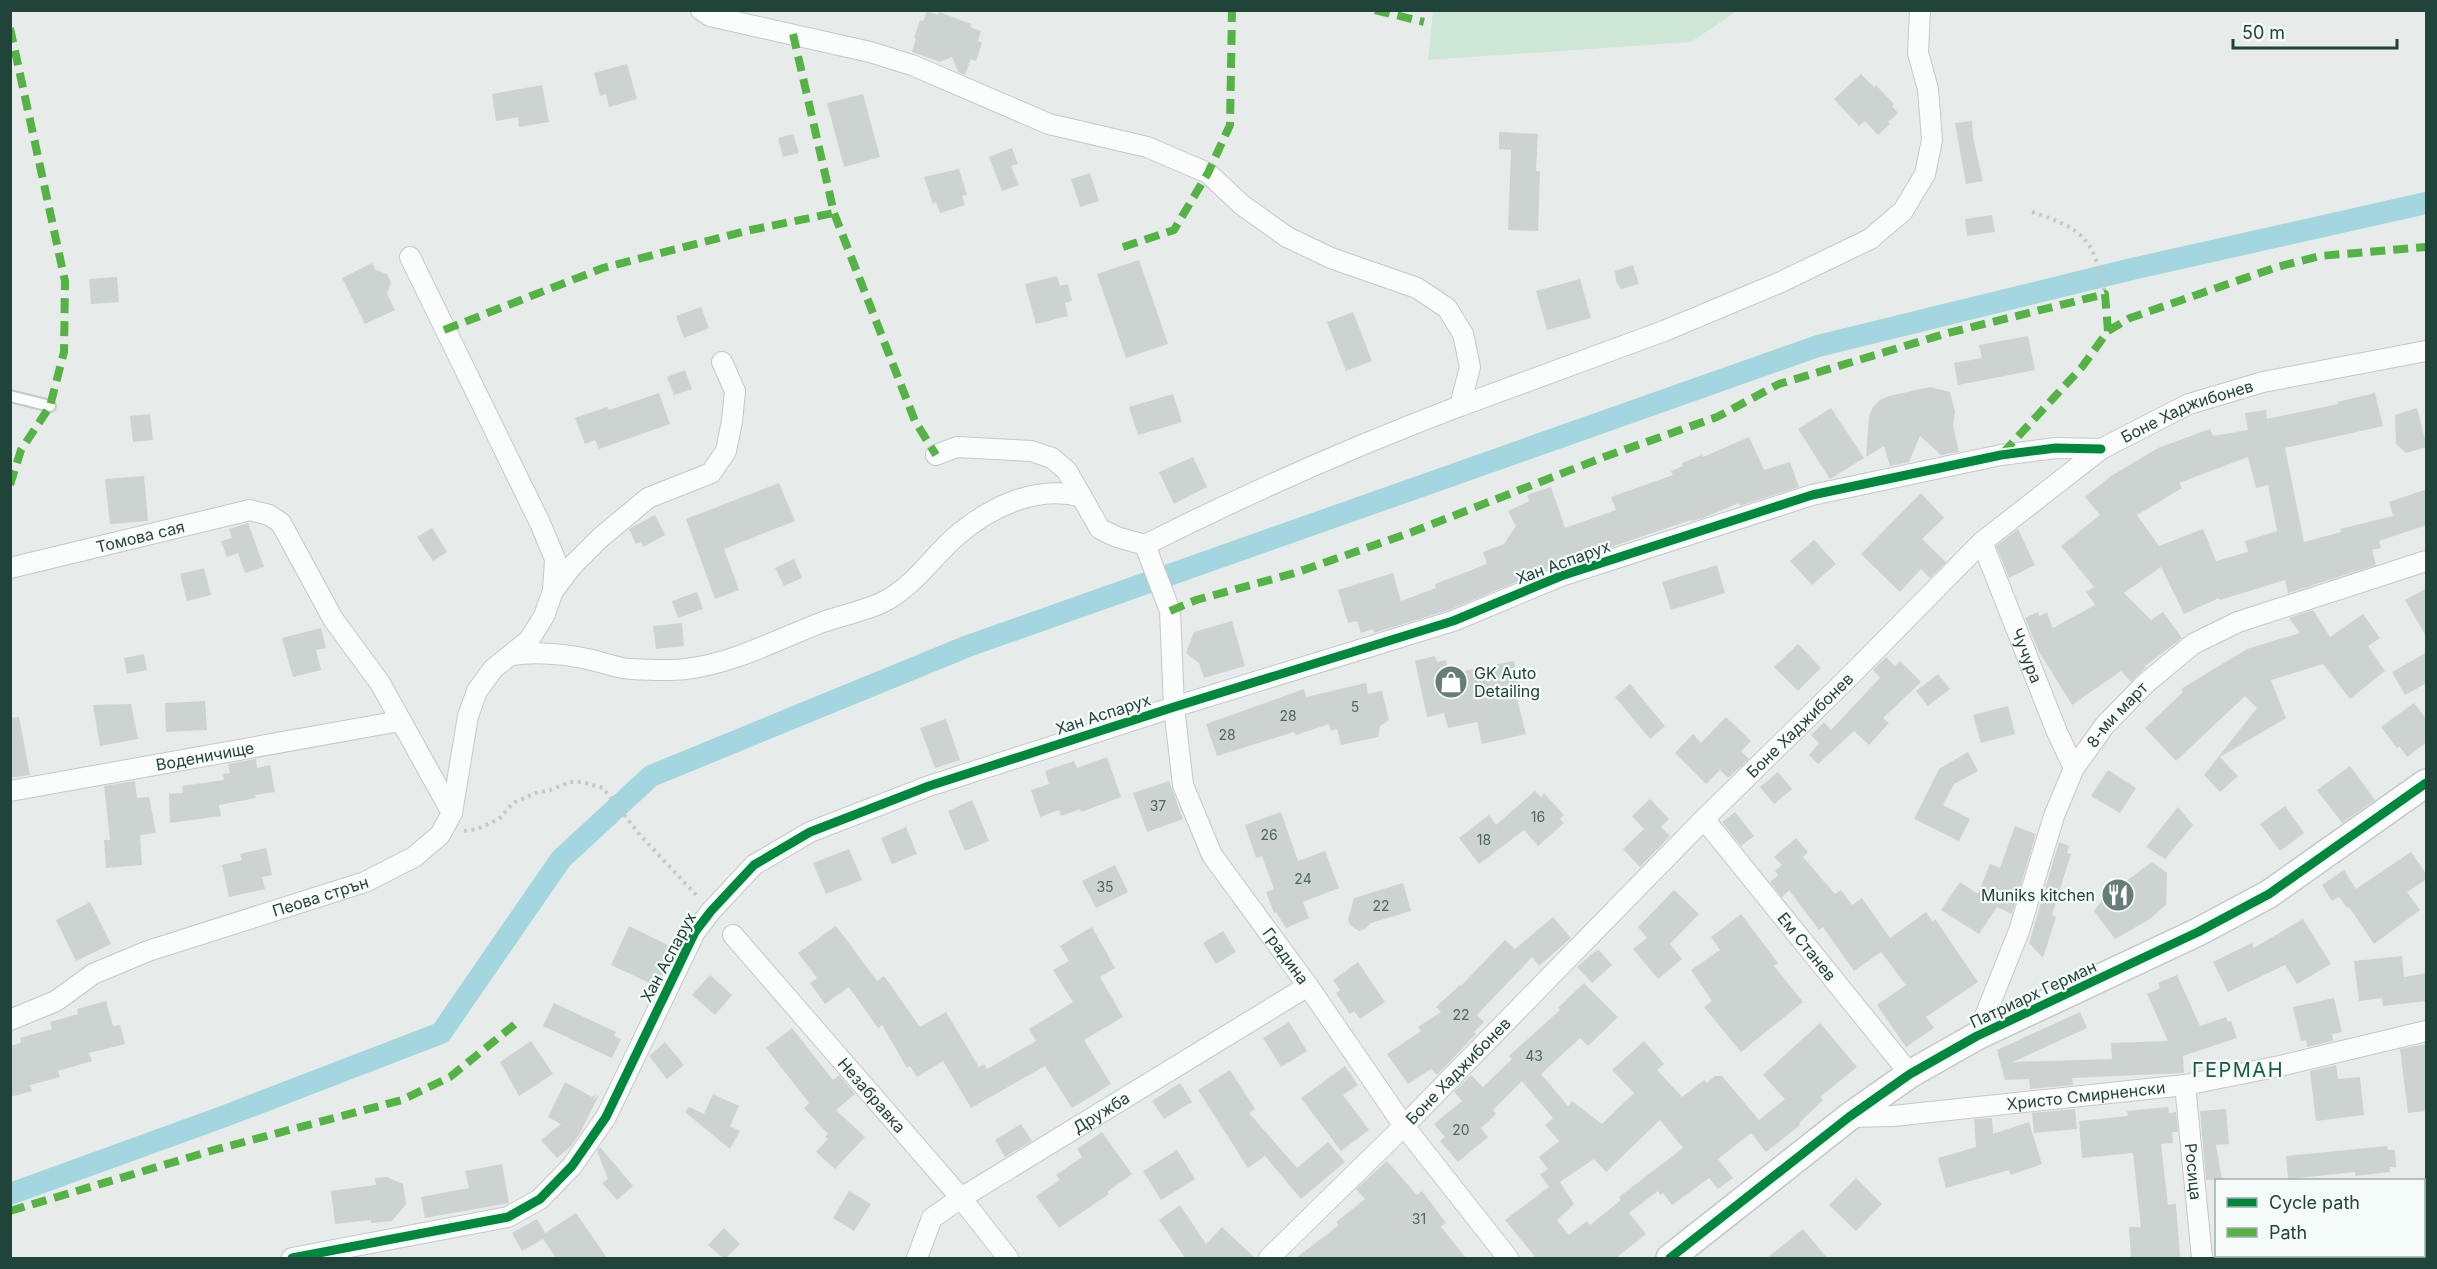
<svg xmlns="http://www.w3.org/2000/svg" width="2437" height="1269" font-family="Inter,sans-serif">
  <rect width="100%" height="100%" fill="#e7ecea"/>
  <path fill="#cee6d6" d="M1433 11V10L1737 11 1691 42 1428 60Z"/>
  <g fill="none" stroke-linecap="round" stroke-linejoin="round">
    <path stroke="#a3d6df" stroke-width="22" d="M10 1194 225 1116 441 1033 561 859 651 776 968 646 1818 346 2132 269 2426 203"/>
  </g>
  <path fill="#ccd3d1" fill-rule="evenodd" d="M927 11 938 15 939 12 971 24 970 27 981 31 978 41 982 43 976 61 971 59 965 75 958 72 952 57 940 62 912 52 916 39 914 38 920 20 923 21Z
    M627 64 637 99 609 107 606 94 600 96 594 73Z
    M1861 74 1874 87 1876 85 1894 104 1892 106 1898 113 1888 122 1890 124 1878 135 1865 121 1859 126 1834 99Z
    M542 85 549 122 519 127 518 117 496 121 492 94Z
    M863 94 880 157 844 167 827 103Z
    M1972 121 1973 137 1983 181 1966 184 1955 123Z
    M1499 132 1538 134 1536 171H1540L1538 231 1508 230 1511 150 1499 149Z
    M793 134 799 153 783 157 778 138Z
    M1012 148 1018 164 1011 166 1019 185 1002 191 989 157Z
    M959 169 967 195 962 196 965 205 940 213 936 202 933 204 924 177Z
    M1090 173 1099 201 1080 207 1071 179Z
    M1992 215 1995 232 1967 236 1965 219Z
    M1139 260 1168 344 1126 358 1097 274Z
    M372 263 376 270 387 274 391 283 387 294 395 310 365 324 342 278Z
    M1633 265 1639 284 1621 289 1616 281 1615 271Z
    M1057 276 1060 286 1068 284 1072 301 1065 303 1068 316 1036 324 1025 284Z
    M117 277 119 302 91 304 89 279Z
    M1580 279 1591 318 1547 330 1536 291Z
    M701 307 709 328 684 338 676 316Z
    M1353 312 1372 361 1346 371 1327 322Z
    M2028 336 2035 370 1958 385 1954 363 1982 358 1979 345Z
    M685 370 692 389 674 395 667 377Z
    M1930 387 1950 392 1955 412 1953 425 1959 452 1941 455 1920 436 1909 462 1890 466 1884 446 1866 457 1869 416 1873 407 1880 400 1889 396Z
    M659 393 670 424 599 449 595 440 585 444 575 418 607 407 609 410Z
    M2375 393 2383 426 2285 448 2304 542 2341 532 2340 529 2393 516 2389 502 2427 489V525L2379 541 2381 548 2372 550 2376 565 2288 593 2285 580 2220 600 2219 598 2184 614 2161 567 2124 593 2151 620 2163 612 2182 638 2145 666 2146 667 2131 682 2121 671 2072 705 2038 650 2025 618 2038 612 2039 616 2047 613 2053 628 2095 605 2086 592 2094 587 2061 546 2100 515 2085 497 2111 476 2158 448 2210 429 2213 436 2248 430 2245 413 2266 410 2267 419 2338 404 2337 402ZM2248 457 2256 488 2268 485 2277 531 2245 541 2248 552 2216 561 2203 529 2159 546 2137 515 2182 488 2179 483Z
    M1173 394 1182 422 1138 435 1129 407Z
    M1831 408 1864 458 1830 479 1798 429Z
    M2417 408 2427 447 2406 453 2396 444 2395 415Z
    M150 414 153 440 133 442 130 416Z
    M1749 437 1764 470 1790 462 1799 487 1740 506 1739 503 1703 518 1692 521 1691 520 1557 565 1449 610 1374 633 1373 629 1361 633 1357 621 1348 623 1338 590 1393 573 1401 601 1436 588 1435 584 1487 564 1483 552 1504 544 1516 526 1508 511 1529 501 1527 495 1551 487 1565 528 1616 510 1611 497 1673 475 1671 471 1683 466 1682 463 1702 455 1703 457Z
    M1193 457 1207 487 1174 504 1159 472Z
    M144 476 148 521 110 524 105 479Z
    M779 483 795 521 724 549 739 590 715 599 686 519Z
    M1921 493 1944 518 1922 539 1946 562 1930 578 1921 569 1900 592 1861 554Z
    M655 515 665 535 643 547 641 542 636 544 629 529Z
    M248 523 264 567 245 573 238 553 227 557 221 541 232 538 229 529Z
    M432 528 447 552 433 561 417 537Z
    M2018 529 2035 565 2009 578 1996 546Z
    M1814 540 1836 564 1812 585 1790 561Z
    M794 559 802 578 784 586 775 568Z
    M1717 565 1725 593 1671 610 1662 582Z
    M204 568 211 595 187 601 180 574Z
    M2427 588V638L2405 600Z
    M697 592 703 609 678 618 672 601Z
    M2313 610 2330 637 2363 614 2380 638 2368 646 2385 671 2350 699 2323 664 2271 680 2286 718 2220 757 2238 776 2220 792 2204 775 2257 708 2245 696 2176 761 2145 728 2183 692 2181 689 2199 678 2247 649 2300 633 2289 618Z
    M1232 621 1245 666 1204 678 1199 663 1186 653 1194 632Z
    M682 623 684 646 656 649 653 626Z
    M321 628 326 648 316 650 321 670 293 677 282 638Z
    M1798 644 1821 668 1798 691 1774 667Z
    M2427 652V683L2405 695 2392 672Z
    M144 654 147 670 127 674 124 658Z
    M1435 656 1437 662 1446 660 1449 674 1514 661 1521 694 1516 695 1526 734 1482 744 1477 722 1448 728 1444 713 1427 717 1415 661Z
    M1886 657 1895 666 1900 661 1921 682 1883 718 1889 723 1869 745 1854 731 1818 764 1809 755 1819 743 1811 735 1824 722 1831 730 1880 678 1873 670Z
    M1938 674 1950 689 1928 706 1916 691Z
    M1366 683 1368 694 1382 691 1389 720 1380 726 1378 737 1341 745 1337 729 1331 731 1329 724 1296 735 1294 732 1217 756 1206 724 1304 689 1306 697Z
    M1630 684 1665 726 1650 739 1615 697Z
    M205 701 207 730 166 732 165 703Z
    M2414 703 2427 720V742L2407 757 2399 746 2397 748 2381 727Z
    M131 704 138 739 100 746 93 705Z
    M2008 706 2015 734 1981 743 1973 715Z
    M19 717 30 775 10 778V718Z
    M1726 717 1751 741 1741 751 1749 759 1728 778 1720 770 1706 784 1675 753 1693 734 1701 743Z
    M946 719 960 760 935 768 920 728Z
    M1968 752 1978 771 1954 784 1943 805 1970 819 1959 841 1914 819 1939 769Z
    M1107 757 1121 797 1081 812 1080 809 1061 816 1059 810 1040 817 1031 790 1049 784 1045 771 1074 761 1077 768Z
    M256 759 257 768 270 765 275 792 255 795 256 798 219 805 221 816 170 823 169 794 183 793 182 786 224 780 223 774 230 773 228 764Z
    M2350 766 2375 800 2342 823 2317 790Z
    M2108 770 2136 788 2120 813 2091 796Z
    M1778 772 1792 789 1774 804 1760 787Z
    M135 781 137 798 149 797 156 833 140 835 142 865 106 868 104 840H110L104 786Z
    M1169 781 1183 819 1147 832 1133 793Z
    M1535 791 1541 797 1544 793 1564 815 1560 819 1564 823 1538 846 1524 830 1479 864 1459 838 1489 815 1496 825Z
    M1650 799 1669 819 1661 827 1670 836 1640 867 1623 849 1644 829 1632 816Z
    M972 800 989 841 965 851 948 811Z
    M2285 806 2304 833 2280 851 2260 824Z
    M2178 807 2193 825 2165 859 2146 847Z
    M1281 812 1298 861 1325 851 1339 888 1303 902 1309 918 1286 928 1276 912 1274 913 1266 892 1274 889 1262 856 1256 858 1245 825Z
    M1735 812 1754 836 1741 846 1722 822Z
    M2015 826 2036 834 2012 914 1997 907 1979 934 1941 910 1960 882 1978 894 1990 864 2000 868Z
    M906 827 917 854 892 864 881 838Z
    M1796 838 1808 852 1803 857 1835 894 1841 890 1852 905 1862 898 1890 938 1926 912 1933 922 1935 919 1978 982 1926 1017 1934 1028 1906 1047 1877 1005 1906 985 1881 952 1854 971 1823 927 1819 930 1789 890 1782 897 1770 882 1778 875 1775 871 1782 865 1774 857Z
    M2059 842 2069 846 2067 853 2071 854 2052 915 2056 917 2043 958 2029 943Z
    M266 848 272 875 262 877 265 889 229 897 222 865 242 860 240 854Z
    M849 849 862 880 826 894 813 863Z
    M2411 852 2427 875V879L2407 892 2420 910 2374 944 2349 907 2347 908 2339 897 2332 901 2322 885 2344 870 2356 889Z
    M2152 862 2167 873 2166 905 2150 919 2115 939 2094 911 2118 879 2122 884Z
    M1115 865 1128 892 1096 908 1082 881Z
    M1403 883 1411 911 1371 923 1365 929 1359 931 1350 925 1348 920 1354 898Z
    M1674 890 1699 914 1670 944 1682 959 1658 979 1633 949 1647 938 1638 927Z
    M90 902 111 944 76 961 56 920Z
    M1741 914 1778 963 1774 966 1803 1002 1741 1052 1704 1007 1712 1001 1691 970 1720 950 1711 937Z
    M1553 917 1571 938 1539 966 1532 957 1477 1015 1484 1022 1474 1032 1476 1034 1437 1075 1431 1069 1408 1084 1387 1054 1421 1031 1418 1027 1441 1012 1436 1007 1460 985 1461 986 1505 940 1515 949Z
    M2303 919 2331 964 2297 984 2285 965 2228 992 2213 962 2252 943 2254 948Z
    M629 926 674 948 656 986 611 965Z
    M836 926 877 981 884 976 920 1027 946 1012 979 1067 984 1064 987 1069 1036 1041 1029 1029 1073 1002 1053 970 1069 961 1060 946 1092 927 1115 968 1100 977 1123 1017 1084 1040 1111 1084 1072 1108 1045 1066 971 1108 943 1061 917 1077 910 1066 907 1068 882 1025 878 1028 849 987 825 1004 810 983 817 978 798 953Z
    M1223 931 1236 952 1216 964 1203 943Z
    M1598 949 1612 965 1592 983 1577 967Z
    M2402 956 2404 977 2427 973V1001L2383 1006 2382 998 2359 1001 2354 961Z
    M1358 962 1385 1002 1360 1019 1354 1011 1350 1014 1336 993 1340 990 1333 980Z
    M710 975 732 995 715 1015 692 995Z
    M2177 975 2200 1026 2226 1017 2228 1022 2231 1021 2237 1038 2183 1056 2184 1073 2072 1078 2073 1085 2030 1089 2029 1079 2005 1080 1997 1050 2080 1012 2087 1028 2013 1062 2112 1059 2111 1043 2168 1041 2147 994 2160 988 2158 983Z
    M1584 983 1618 1017 1588 1046 1580 1038 1541 1074 1568 1106 1572 1101 1602 1124 1634 1093 1612 1070 1644 1041 1664 1064 1657 1070 1682 1097 1704 1080 1707 1083 1715 1076H1722L1759 1120 1785 1099 1763 1075 1820 1023 1857 1067 1820 1097 1823 1100 1799 1123 1800 1125 1766 1152 1751 1133 1718 1159 1733 1178 1718 1189 1709 1178 1672 1205 1663 1193 1660 1195 1658 1191 1629 1213 1646 1234 1616 1258H1536L1505 1220 1549 1187 1540 1174 1548 1169 1539 1157 1559 1141 1545 1125 1553 1118 1522 1081 1493 1110 1496 1114 1481 1128 1488 1137 1458 1162 1440 1141 1445 1137 1434 1124 1462 1101 1454 1092 1471 1075 1483 1087 1512 1059 1509 1056 1560 1010 1558 1008ZM1660 1120 1683 1148 1619 1197 1621 1200 1590 1225 1587 1221 1569 1235 1557 1220 1574 1204 1560 1182 1594 1159 1606 1172Z
    M2334 998 2342 1032 2332 1034 2333 1041 2307 1047 2306 1040 2301 1041 2293 1007Z
    M106 1001 113 1026 120 1025 125 1044 89 1053 92 1061 58 1071 60 1077 30 1085 32 1091 10 1097V1046L21 1043 20 1038 52 1029 50 1022 78 1014 77 1009Z
    M554 1003 616 1032 614 1036 621 1039 612 1058 543 1026Z
    M1289 1022 1307 1051 1281 1067 1263 1038Z
    M792 1028 833 1080 839 1075 855 1094 836 1110 865 1137 835 1169 816 1152 828 1139 825 1137 828 1134 804 1108 809 1103 766 1048Z
    M531 1041 553 1074 519 1096 500 1062Z
    M665 1042 684 1065 667 1079 649 1056Z
    M2427 1044V1111L2408 1113 2400 1049Z
    M2336 1065 2338 1079 2360 1077 2364 1115 2316 1121 2310 1071Z
    M1345 1066 1358 1085 1343 1095 1369 1130 1341 1151 1301 1098Z
    M1230 1070 1255 1109 1249 1113 1297 1168 1328 1142 1345 1162 1301 1199 1265 1156 1248 1168 1198 1090Z
    M565 1082 592 1097 596 1094 593 1100 599 1095 580 1133 571 1146 557 1158 541 1140 561 1124 548 1117Z
    M1180 1083 1192 1102 1164 1119 1152 1101Z
    M713 1094 739 1106 730 1126 740 1131 730 1149 685 1112 689 1107 704 1114Z
    M2168 1107 2169 1113 2176 1112 2178 1132H2172L2173 1143 2161 1144 2168 1205 2176 1204 2180 1257 2131 1258 2129 1227H2141L2133 1153 2082 1158 2079 1121 2128 1116 2127 1111Z
    M2075 1109 2077 1129 2034 1133 2032 1113Z
    M2226 1109 2229 1144 2216 1145 2222 1180H2206L2200 1111Z
    M1992 1118 1993 1134 2029 1122 2042 1164 2011 1175 2009 1170 1946 1188 1938 1158 1976 1147 1974 1119Z
    M1021 1124 1032 1141 1005 1157 995 1140Z
    M1102 1132 1132 1174 1107 1192 1109 1194 1059 1228 1036 1196 1060 1180 1056 1175 1082 1157 1077 1149Z
    M2387 1146 2388 1150H2395L2396 1167H2390V1172L2355 1176V1172L2288 1179 2286 1156Z
    M600 1147 633 1186 617 1200 602 1183 608 1179 597 1151Z
    M1177 1150 1195 1179 1161 1200 1143 1171Z
    M1387 1161 1417 1195 1422 1191 1446 1223 1441 1227 1466 1258H1296L1339 1225 1336 1222 1365 1199 1356 1189Z
    M502 1164 509 1203 425 1218 421 1197 469 1188 465 1171Z
    M387 1177 403 1184 406 1204 392 1221 371 1223V1220L335 1224 331 1191 376 1185 375 1178Z
    M1856 1178 1882 1204 1856 1231 1829 1205Z
    M849 1191 871 1204 854 1231 833 1218Z
    M1180 1205 1206 1244 1222 1227 1255 1258H1185L1159 1220Z
    M576 1213 607 1258H556L543 1239 522 1251 512 1233 537 1219 545 1233Z
    M724 1228 740 1244 726 1258H723L708 1245Z
    M1803 1229 1827 1258H1767Z"/>
  <g fill="none" stroke-linecap="round" stroke-linejoin="round">
    <g stroke="#c3c9c7" stroke-width="14">
      <path id="lane" d="M10 396 50 406"/>
    </g>
    <g stroke="#c3c9c7" stroke-width="22">
      <g id="street">
        <path d="M701 10 710 16 870 52 912 65 1049 124 1147 147 1208 173 1242 205 1287 237 1331 258 1417 288 1447 308 1463 334 1470 367 1460 406C1352 447 1248 493 1145 545L1117 537 1100 529 1067 471 1052 458 1031 451 957 447 936 455"/>
        <path d="M1460 406 1664 331 1781 282 1870 239 1903 211 1925 174 1932 140 1928 89 1918 53 1920 10"/>
        <path id="s1" d="M1982 542 2057 732 2074 768"/>
        <path id="s2" d="M1145 545 1170 611 1174 707 1183 785 1212 855 1308 986 1404 1126 1508 1258"/>
        <path id="s3" d="M10 568 250 510 269 515 281 523 333 619 380 683 452 813"/>
        <path d="M553 591 572 566 600 538 648 498 711 473 726 451 732 421 735 391 722 362"/>
        <path d="M512 655C539 651 565 654 592 660 605 663 619 669 632 669 649 670 669 671 686 669 735 663 778 639 823 622 845 614 867 611 887 600 914 585 932 558 954 538 988 508 1036 484 1082 497"/>
        <path id="s4" d="M10 791 400 721"/>
        <path id="s5" d="M1704 819 1910 1074"/>
        <path id="s6" d="M733 935 961 1198 1008 1258"/>
        <path id="s7" d="M10 1020 56 1001 93 974 148 951 365 882 414 857 440 835 452 813 468 716 477 691 493 669 529 640 544 616 553 591 555 559 540 523 410 257"/>
        <path id="s8" d="M1977 1036 2019 931 2054 816 2074 768 2105 725 2145 684 2193 644 2238 622 2426 561"/>
        <path id="s9" d="M2185 1085 2202 1258"/>
        <path id="s10" d="M1849 1117 1893 1116 2185 1085 2280 1066 2426 1031"/>
        <path d="M292 1258 508 1217 540 1199 572 1166 606 1117 695 932 711 911 754 865 810 832 929 786 1174 707 1453 621 1561 576 1812 495 2001 455 2056 448 2101 449"/>
        <path id="s11" d="M917 1258 932 1218 961 1198 1308 986"/>
        <path id="s12" d="M1269 1258 1404 1126 1704 819 1848 678 1982 542 2101 449 2189 404 2263 382 2426 351"/>
      </g>
    </g>
    <g stroke="#c2cac7" stroke-width="30">
      <path id="secondary" d="M1670 1258 1849 1117 1910 1074 1977 1036 2198 932 2269 894 2426 783"/>
    </g>
    <path stroke="#c1ccc9" stroke-width="4" stroke-dasharray="3 4.5" stroke-linecap="butt" d="M2032 212C2085 229 2094 240 2105 294
      M464 831 477 829 499 819 513 803 538 792 548 791 570 782H582L603 788 640 835 698 897"/>
    <use href="#lane" stroke="#fbfcfc" stroke-width="10"/>
    <use href="#street" stroke="#fbfcfc" stroke-width="20"/>
    <use href="#secondary" stroke="#fbfcfc" stroke-width="27"/>
    <path stroke="#55b346" stroke-width="8" stroke-dasharray="15 8" stroke-linecap="butt" d="M1375 10 1424 22
      M10 28 65 281 64 352 50 406 21 450 10 485
      M793 34 834 213 915 421 936 455
      M1123 247 1174 230 1208 173 1230 125 1232 10
      M444 330 603 268 746 231 834 213
      M2108 331 2130 318 2277 267 2320 256 2426 247
      M1170 611 1196 600 1295 573 1412 532 1604 457 1717 417 1779 384 1948 333 2105 294 2108 331 2082 367 2001 455
      M10 1211 214 1150 402 1100 450 1077 519 1021"/>
    <g stroke="#f5fbf8" stroke-width="13">
      <path id="cycleway" d="M292 1258 508 1217 540 1199 572 1166 606 1117 695 932 711 911 754 865 810 832 929 786 1174 707 1453 621 1561 576 1812 495 2001 455 2056 448 2101 449
        M1670 1258 1849 1117 1910 1074 1977 1036 2198 932 2269 894 2426 783"/>
    </g>
    <use href="#cycleway" stroke="#00873e" stroke-width="9"/>
  </g>
  <defs>
    <g id="shop-disc" transform="scale(1.725)"><circle r="9.5" fill="#667e78" stroke="#f5fbf8"/><path d="M-5-2.5h2.3a2.7 3.5 0 0 1 5.4 0H5L5.5 6h-11ZM-1.5-2.5h3a1.5 2.3 0 0 0-3 0Z" fill="#fff"/></g>
    <g id="restaurant-disc" transform="scale(1.725)"><circle r="9.5" fill="#667e78" stroke="#f5fbf8"/><path d="M-5-6h1v4h1v-4h1v4h1v-4h1v5L-1.5 .5V6h-2V.5L-5-1ZM5-6V6H3V1.5H1.5Q1.5-4 5-6Z" fill="#fff"/></g>
  </defs>
  <g fill-rule="evenodd">
    <use href="#shop-disc" x="1451" y="682"/>
    <use href="#restaurant-disc" x="2118" y="895"/>
  </g>
  <g text-anchor="middle" stroke-width="4.5" stroke-linejoin="round" paint-order="stroke">
    <g font-size="14" fill="#4c6860">
      <text x="1355" y="712">5</text>
      <text x="1288" y="721">28</text>
      <text x="1227" y="740">28</text>
      <text x="1158" y="811">37</text>
      <text x="1538" y="822">16</text>
      <text x="1269" y="840">26</text>
      <text x="1484" y="845">18</text>
      <text x="1303" y="884">24</text>
      <text x="1105" y="892">35</text>
      <text x="1381" y="911">22</text>
      <text x="1461" y="1020">22</text>
      <text x="1534" y="1061">43</text>
      <text x="1461" y="1135">20</text>
      <text x="1419" y="1224">31</text>
    </g>
    <g font-size="16" fill="#20433a" stroke="#f5fbf8">
      <text dy="6" stroke="none"><textPath href="#s12" startOffset="1256">Боне Хаджибонев</textPath></text>
      <text dy="6" stroke="none"><textPath href="#s3" startOffset="134">Томова сая</textPath></text>
      <text transform="translate(1563 562) rotate(-20)" y="6">Хан Аспарух</text>
      <text dy="6" stroke="none"><textPath href="#s1" startOffset="122">Чучура</textPath></text>
      <text transform="translate(1103 714) rotate(-18)" y="6">Хан Аспарух</text>
      <text dy="6" stroke="none"><textPath href="#s8" startOffset="354">8-ми март</textPath></text>
      <text dy="6" stroke="none"><textPath href="#s12" startOffset="752">Боне Хаджибонев</textPath></text>
      <text dy="6" stroke="none"><textPath href="#s4" startOffset="198">Воденичище</textPath></text>
      <text dy="6" stroke="none"><textPath href="#s7" startOffset="336">Пеова стрън</textPath></text>
      <text dy="6" stroke="none"><textPath href="#s5" startOffset="164">Ем Станев</textPath></text>
      <text dy="6" stroke="none"><textPath href="#s2" startOffset="446">Градина</textPath></text>
      <text transform="translate(668 957) rotate(-62)" y="6">Хан Аспарух</text>
      <text transform="translate(2033 994) rotate(-25)" y="6">Патриарх Герман</text>
      <text dy="6" stroke="none"><textPath href="#s12" startOffset="266">Боне Хаджибонев</textPath></text>
      <text dy="6" stroke="none"><textPath href="#s6" startOffset="212">Незабравка</textPath></text>
      <text dy="6" stroke="none"><textPath href="#s10" startOffset="238">Христо Смирненски</textPath></text>
      <text dy="6" stroke="none"><textPath href="#s11" startOffset="242">Дружба</textPath></text>
      <text dy="6" stroke="none"><textPath href="#s9" startOffset="87">Росица</textPath></text>
    </g>
    <g font-size="16" fill="#20433a" stroke="#f5fbf8" text-anchor="start">
      <text x="1474" y="679">GK Auto<tspan x="1474" dy="18">Detailing</tspan></text>
      <text x="2095" y="901" text-anchor="end">Muniks kitchen</text>
    </g>
    <g font-size="20" letter-spacing="1.5" fill="#1a5849" stroke="#f5fbf8">
      <text x="2238" y="1077">ГЕРМАН</text>
    </g>
  </g>
  <rect width="2437" height="1269" fill="none" stroke="#20433a" stroke-width="24"/>
  <rect x="2215" y="1179" width="210" height="78" fill="#f5fbf8" stroke="#a0b1ac" stroke-width="1.5"/>
  <rect x="2227" y="1198" width="30" height="9" fill="#00873e" stroke="#a0b1ac" stroke-width="1.5"/>
  <text x="2269" y="1209" font-size="18" fill="#20433a">Cycle path</text>
  <rect x="2227" y="1228" width="30" height="9" fill="#55b346" stroke="#a0b1ac" stroke-width="1.5"/>
  <text x="2269" y="1239" font-size="18" fill="#20433a">Path</text>
  <path d="M2233 39v9h164v-9" fill="none" stroke="#20433a" stroke-width="3"/>
  <text x="2242" y="39" font-size="18" fill="#20433a" stroke="#f5fbf8" stroke-width="4.5" paint-order="stroke">50 m</text>
</svg>
